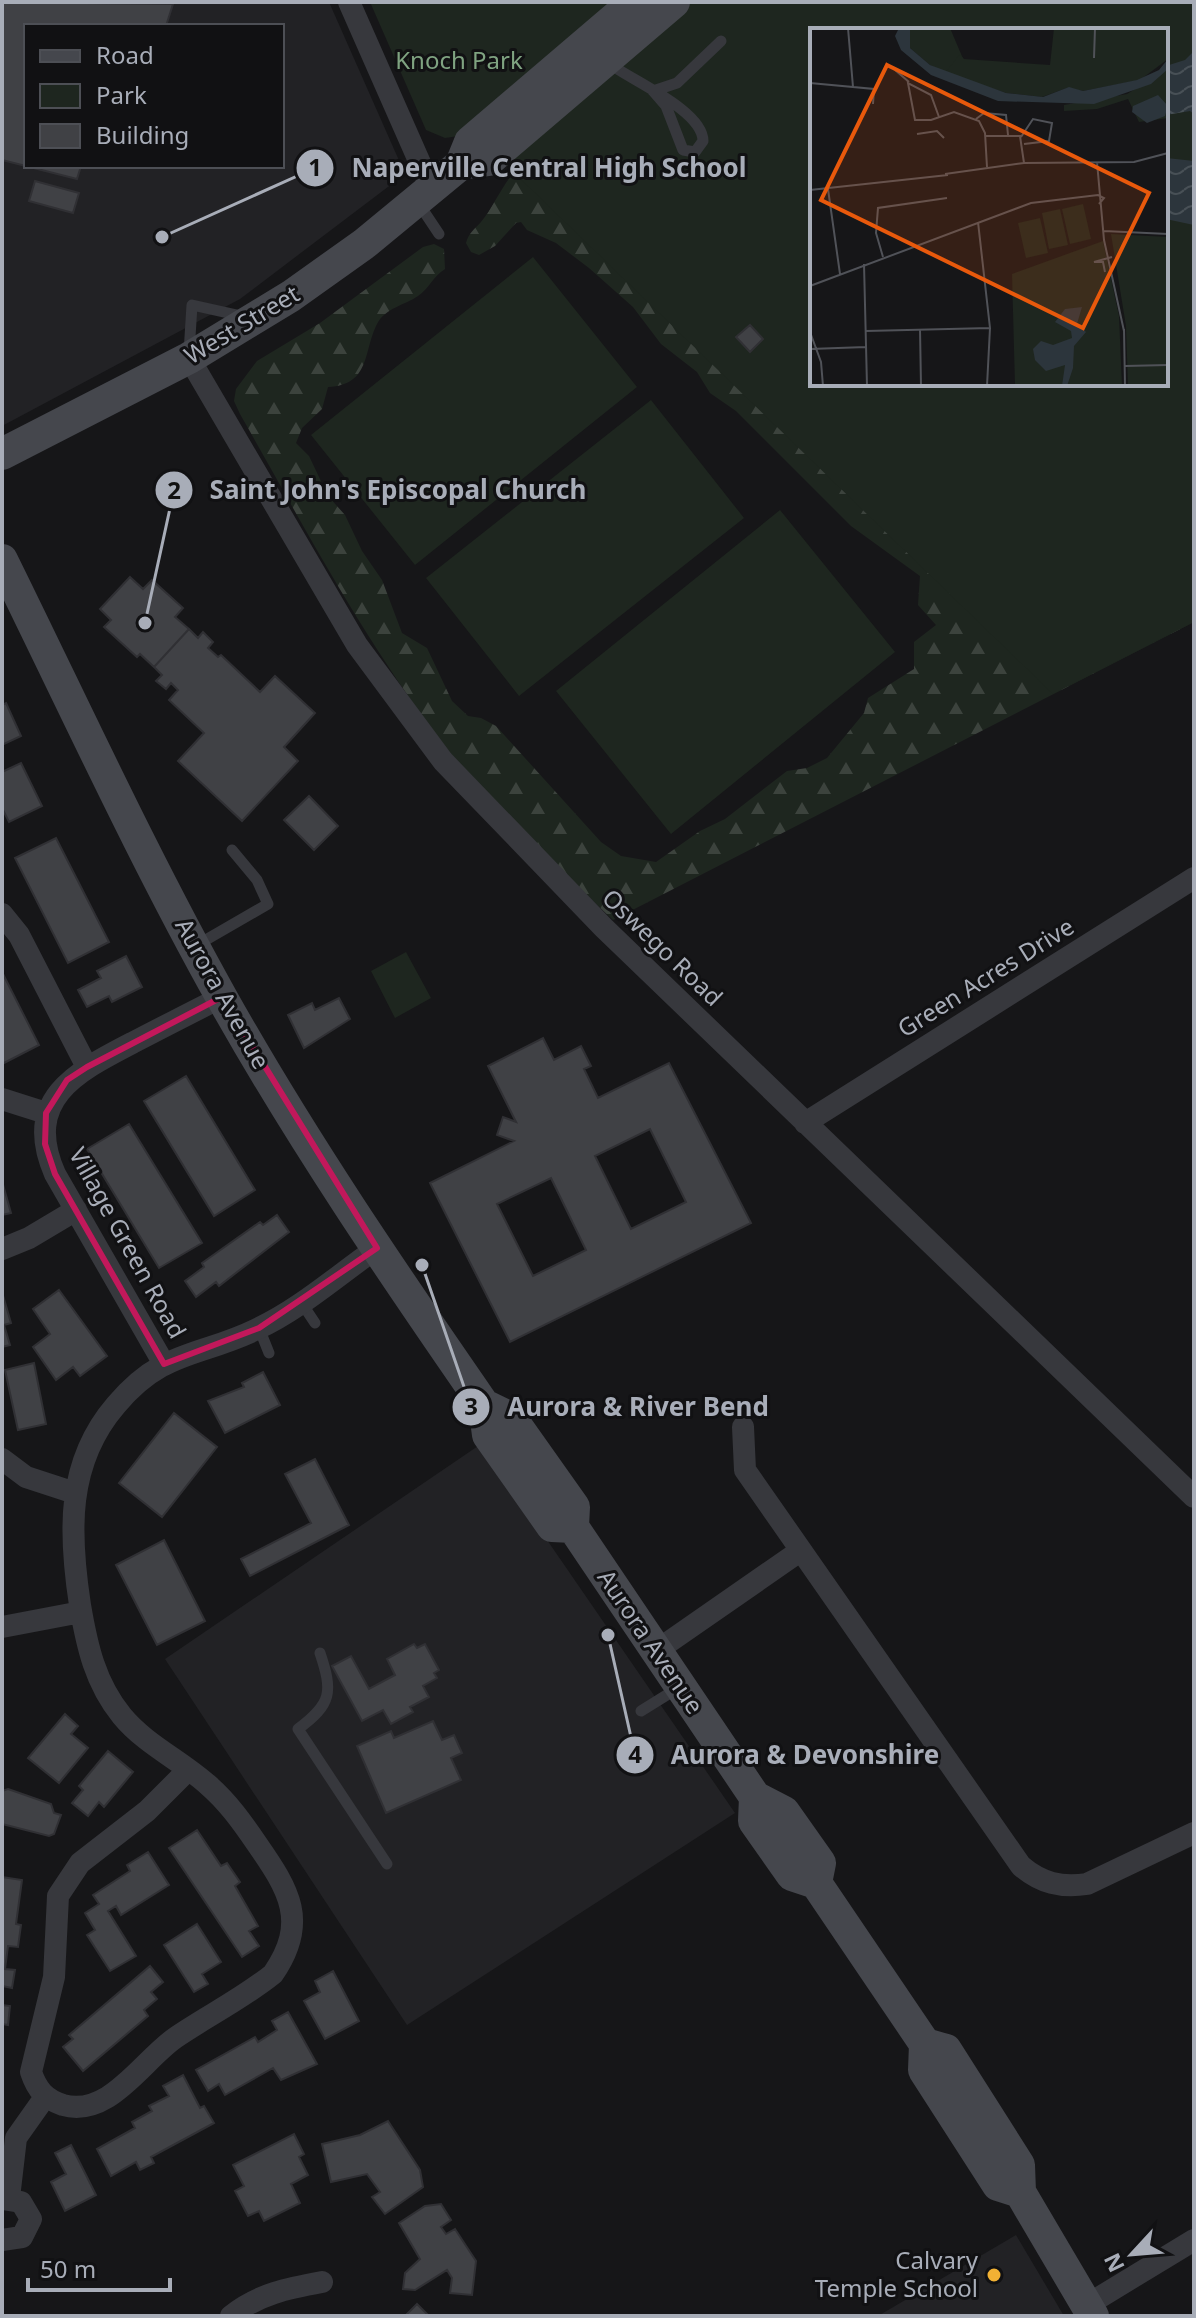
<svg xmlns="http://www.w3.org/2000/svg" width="1196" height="2318" font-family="'Noto Sans',sans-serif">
  <defs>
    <pattern id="forest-firs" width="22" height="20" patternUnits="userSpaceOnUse" patternTransform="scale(2)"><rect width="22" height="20" fill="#1e261f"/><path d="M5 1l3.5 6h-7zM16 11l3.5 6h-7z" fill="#3c433d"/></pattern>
    <pattern id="water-waves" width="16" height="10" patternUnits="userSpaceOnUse" patternTransform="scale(2)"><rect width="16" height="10" fill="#2c353c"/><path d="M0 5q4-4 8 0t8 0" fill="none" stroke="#485056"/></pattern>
  </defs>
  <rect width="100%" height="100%" fill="#161618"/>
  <path fill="#222225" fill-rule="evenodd" d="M2 2H329L405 174 240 299 2 426ZM26 26H282V166H26Z
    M481 1444 735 1813 407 2025 165 1659Z
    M1016 2235 1064 2316H878Z"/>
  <path fill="url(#forest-firs)" d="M1192 2 1166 30H812V384H1166L1194 622 613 920C558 867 499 815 452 755 369 650 306 530 240 414L234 401 236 389 257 361 320 323 423 247 434 244 444 249 445 269C433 276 429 289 418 296 405 305 385 308 377 324 363 351 371 385 328 387L322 409 302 428 296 443 309 456 328 496 345 515 362 551 382 580 402 633 427 648 452 701 468 716 481 718 496 726 601 842 621 856 656 862 700 831 725 819 787 771 807 768 827 758 864 713 868 698 914 669V642L936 625 918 605 920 576 851 526 736 411 710 393 697 372 661 344 633 307 589 268 556 243 527 230 521 222 516 223 495 246 479 255 471 252 466 243C469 232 474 230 481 222 494 206 501 187 515 171L755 26Z"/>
  <path fill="#1e261f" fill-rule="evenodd" d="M370 2H612L459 136 445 138 426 130Z
    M691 2H1194V622L1053 694 503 162ZM812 30H1166V384H812Z
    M533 257 637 387 415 565 311 435Z
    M651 400 744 518 519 696 426 578Z
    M780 510 895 652 671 834 556 691Z
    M406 952 431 998 395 1018 371 971Z"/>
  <path fill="url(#water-waves)" d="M1194 51V114L1190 111 1166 115V66L1185 60Z
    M1166 158 1194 161V225L1166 219Z"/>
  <path fill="#404145" stroke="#303034" stroke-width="2" fill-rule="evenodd" d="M2 2 173 4 166 26H26V166H81L77 179 2 160Z
    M35 181 79 193 73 213 29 201Z
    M750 325 763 339 750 352 736 337Z
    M130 577 143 589 152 580 183 608 175 617 189 629 154 667 140 654 137 657 104 627 111 620 100 609Z
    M189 629 198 638 203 632 213 642 208 648 218 657 221 655 260 692 275 676 315 713 284 747 298 761 242 821 178 761 204 733 169 700 178 690 171 683 166 689 156 681 162 675 154 667Z
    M6 703 21 736 2 745V705Z
    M21 763 42 806 9 822 2 808V772Z
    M309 796 338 826 314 850 284 820Z
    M56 838 109 942 68 963 15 858Z
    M126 956 142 987 112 1002 109 996 87 1007 78 990 101 978 97 971Z
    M2 972 39 1045 2 1064Z
    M339 998 350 1019 304 1048 288 1015 312 1003 315 1010Z
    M543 1038 554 1060 581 1046 591 1066 584 1069 598 1098 669 1063 751 1223 510 1342 430 1183 514 1141 497 1135 503 1117 516 1122 488 1066ZM650 1129 686 1202 631 1229 595 1156ZM551 1178 586 1250 533 1276 497 1204Z
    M186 1076 255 1190 214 1216 144 1101Z
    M129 1124 202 1243 159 1268 87 1149Z
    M2 1181 11 1213 2 1215Z
    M277 1215 289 1232 219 1286 216 1282 196 1297 185 1281 204 1267 202 1263 260 1222 263 1225Z
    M59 1290 107 1356 80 1376 73 1367 56 1380 33 1347 50 1334 33 1309Z
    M2 1292 11 1323 4 1325 10 1345 2 1347Z
    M34 1363 46 1424 18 1430 5 1370Z
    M263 1372 280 1405 225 1433 208 1401 244 1387 242 1383Z
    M174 1413 217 1447 162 1517 119 1483Z
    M315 1459 349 1525 250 1576 241 1559 311 1523 285 1474Z
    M164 1540 205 1621 157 1645 116 1565Z
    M414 1644 417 1648 425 1644 439 1670 434 1673 437 1678 423 1686 429 1697 410 1707 413 1712 391 1724 383 1710 362 1721 332 1666 351 1656 369 1689 395 1675 387 1659Z
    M65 1714 78 1726 71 1734 88 1748 59 1783 28 1758Z
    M433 1721 442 1740 454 1735 462 1753 451 1758 461 1780 386 1813 357 1746 391 1731 394 1738Z
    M108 1751 133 1772 104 1807 99 1802 88 1816 72 1803 83 1790 79 1786Z
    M8 1789 51 1804 54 1813 61 1815 54 1834 49 1836 2 1824V1791Z
    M197 1830 221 1866 227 1863 240 1882 235 1886 258 1926 249 1931 259 1946 242 1957 169 1848Z
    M148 1852 169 1885 121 1915 116 1906 108 1911 136 1956 110 1971 87 1935 95 1930 85 1913 99 1904 93 1895 130 1871 127 1865Z
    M2 1877 22 1880 16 1924 21 1925 18 1947 8 1946 5 1969 15 1970 12 1988 2 1986Z
    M197 1924 221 1962 202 1974 208 1984 194 1992 164 1945Z
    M150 1966 163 1982 151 1992 157 1999 144 2010 148 2016 83 2071 63 2047 73 2039 69 2035Z
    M333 1971 359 2021 325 2039 304 2001 320 1992 315 1981Z
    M2 2005 10 2006 8 2025 2 2024Z
    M288 2012 317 2064 281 2080 273 2068 225 2095 219 2084 208 2091 196 2070 255 2037 258 2042 277 2030 272 2021Z
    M183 2075 200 2108 204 2106 214 2123 151 2157 154 2163 140 2170 136 2162 111 2176 97 2149 135 2128 132 2122 152 2111 149 2106 169 2096 163 2086Z
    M388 2121 420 2170 423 2187 385 2214 372 2197 380 2192 367 2174 331 2182 322 2144 360 2135Z
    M294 2134 304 2154 299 2157 308 2175 291 2184 300 2203 264 2221 259 2211 248 2216 235 2191 244 2186 233 2165Z
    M71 2145 96 2195 65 2211 51 2182 66 2174 55 2153Z
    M441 2204 451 2220 441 2227 446 2234 455 2229 476 2261 472 2295 450 2293 452 2278 447 2270 415 2290 403 2289 405 2273 420 2259 399 2223 425 2206Z
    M417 2304 429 2316H405Z"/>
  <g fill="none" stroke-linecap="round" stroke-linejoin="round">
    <path stroke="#37383d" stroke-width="11" d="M607 62C630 80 703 110 703 141L695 152 683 150 666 106 653 91
      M653 91 677 83 721 41
      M417 201 439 234
      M189 353 192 305 246 317
      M197 945 268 904 257 880 232 850
      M301 1302 315 1323
      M259 1328 269 1353
      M320 1653C333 1692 332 1704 298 1729L387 1864
      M641 1711 678 1688"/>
    <path stroke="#37383d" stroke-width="22" d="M349 2 431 188
      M189 358 357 645 443 761 604 928 1194 1497
      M2 914 19 935 87 1067
      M2 1099 46 1113
      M805 1123 1194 878
      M2 1249 29 1238 76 1210
      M164 1364 55 1174C22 1099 76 1072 134 1042 163 1027 192 1012 222 997
      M743 1427 745 1470 1021 1866C1041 1883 1061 1888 1087 1884L1194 1833
      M2 1459 26 1477 75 1493
      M2 1627 81 1612
      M656 1651 800 1551
      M188 1770 147 1811 80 1863 58 1896 54 1977 31 2072C37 2090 45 2099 63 2105 109 2118 142 2061 175 2038 207 2016 242 1999 273 1974 309 1922 289 1890 257 1844 242 1822 227 1801 207 1784 180 1760 145 1744 122 1716 95 1683 87 1646 80 1605 69 1533 66 1463 116 1405 163 1349 200 1357 257 1329 300 1309 338 1275 377 1248
      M9 2198 16 2138 45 2097
      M2 2199 21 2202 31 2219 22 2237 2 2240
      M1087 2305 1194 2240
      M231 2316C258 2294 289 2288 322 2282"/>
    <path stroke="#45474d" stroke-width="32" d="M461 164 489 160 674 2
      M2 454 189 358 291 296 364 244 461 164 470 142 634 2
      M2 560C74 706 142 855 222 998 301 1139 392 1272 484 1405L488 1435 552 1526 573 1527
      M484 1405 511 1418 574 1507 573 1527 755 1797 784 1812 820 1863 816 1883
      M755 1797 754 1821 792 1875 816 1883 925 2044 924 2070 998 2185 1020 2192
      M925 2044 946 2050 1019 2165 1020 2192 1093 2316"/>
  </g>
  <path fill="none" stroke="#c2185b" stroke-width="6" stroke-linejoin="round" d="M222 997 377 1248 259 1328 164 1364 55 1174 45 1144 46 1113 67 1080 87 1067Z"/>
  <circle fill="#f2b134" stroke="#111113" stroke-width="3" cx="994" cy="2275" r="8"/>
  <g text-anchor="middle" stroke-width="6" stroke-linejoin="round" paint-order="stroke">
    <g font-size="24" fill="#7fa381" stroke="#111113">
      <text x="459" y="69">Knoch Park</text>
    </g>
    <g font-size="24" fill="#a8adb8" stroke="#111113">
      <text transform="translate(242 325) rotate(-31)" y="8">West Street</text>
      <text transform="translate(662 948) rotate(44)" y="8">Oswego Road</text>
      <text transform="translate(986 978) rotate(-32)" y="8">Green Acres Drive</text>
      <text transform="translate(222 994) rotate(61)" y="8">Aurora Avenue</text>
      <text transform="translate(127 1243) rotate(61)" y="8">Village Green Road</text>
      <text transform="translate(650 1642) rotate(56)" y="8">Aurora Avenue</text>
    </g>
    <g font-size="24" fill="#a8adb8" stroke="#111113" text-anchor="end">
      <text x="978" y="2269">Calvary<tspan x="978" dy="28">Temple School</tspan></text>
    </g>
  </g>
  <g transform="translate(810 28)">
    <rect width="358" height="358" fill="#161618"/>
    <path d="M100 0H140L154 33 136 45 120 37 100 20Z" fill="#1e261f"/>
    <path d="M244 0H358V31L330 52 273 63 257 60 232 69 196 65 135 45 150 26 154 31 240 37ZM358 41V90L329 94 318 71 287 81 254 83V77L317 66ZM273 176 281 211 260 216 252 181ZM250 181 258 217 239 221 232 185ZM230 190 238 225 216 230 208 195ZM301 206 358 209V358H318L316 298ZM293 213 309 288 312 358H205L202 246Z" fill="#1e261f"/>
    <path d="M89 0H100V20L120 37 196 65 233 69 259 59 273 63 327 52 349 42 358 31V41L341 56 284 76 188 73 121 47 91 22 85 8ZM348 67 358 78 355 88 337 95 322 84 323 78ZM272 279 267 296 276 304 264 318 263 340 257 358H252L255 337 236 343 225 332 223 321 231 313 243 317 262 310 261 303 245 294 255 281Z" fill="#2c353c"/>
    <path fill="none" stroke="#505258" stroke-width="2" d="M38 0 43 59M284 30 285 0M90 45 85 42 99 54M0 55 64 61 63 76M129 89 121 67 98 55 105 92H121L144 84 169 93 175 105 177 139M166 91 174 85 196 87 198 107M107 106 127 103 134 110M176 108H210L214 135M211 109 223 91 242 95 239 113 214 116M287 134 294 212 314 303M135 146 214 135 324 134 358 125M18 161 30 246M0 162 138 147M168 194 180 300 177 358M294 203 358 206M73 229 66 205 68 180 137 170M54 236 57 358M295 244 293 234H284L302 229M0 258 221 175 288 167 294 170 289 176M110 301 111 358M314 301 315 358M56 303 180 300M0 304 11 334 13 358M0 321 56 319M315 338 358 337"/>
    <path fill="#e8590c" fill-opacity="0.15" stroke="#e8590c" stroke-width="4" d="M77 37 339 165 273 300 11 172Z"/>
    <rect width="358" height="358" fill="none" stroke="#a8adb8" stroke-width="4"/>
  </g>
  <path fill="none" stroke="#a8adb8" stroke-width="3" d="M162 237L315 168M145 623L174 490M422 1265L471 1407M608 1635L635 1755"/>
  <g fill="#a8adb8" stroke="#111113" stroke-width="3">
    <circle cx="162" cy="237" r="8"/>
    <circle cx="145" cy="623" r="8"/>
    <circle cx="422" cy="1265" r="8"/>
    <circle cx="608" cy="1635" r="8"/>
    <circle cx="315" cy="168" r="20"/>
    <circle cx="174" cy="490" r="20"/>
    <circle cx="471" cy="1407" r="20"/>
    <circle cx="635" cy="1755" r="20"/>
  </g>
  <g font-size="24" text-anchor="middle" font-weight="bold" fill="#111">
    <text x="315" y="176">1</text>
    <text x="174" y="499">2</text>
    <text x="471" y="1415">3</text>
    <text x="635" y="1763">4</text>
  </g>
  <g font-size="26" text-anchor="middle" font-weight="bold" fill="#a8adb8" stroke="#111113" stroke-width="6" stroke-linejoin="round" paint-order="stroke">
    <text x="549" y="177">Naperville Central High School</text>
    <text x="398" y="499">Saint John's Episcopal Church</text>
    <text x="638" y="1416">Aurora &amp; River Bend</text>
    <text x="805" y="1764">Aurora &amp; Devonshire</text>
  </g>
  <rect width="1196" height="2318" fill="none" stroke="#a8adb8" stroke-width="8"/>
  <rect x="24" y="24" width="260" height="144" fill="#111113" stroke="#4d4f55" stroke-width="2"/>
  <rect x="40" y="50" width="40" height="12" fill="#45474d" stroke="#4d4f55" stroke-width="2"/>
  <text x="96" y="64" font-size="24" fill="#a8adb8">Road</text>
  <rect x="40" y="84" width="40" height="24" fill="#1e261f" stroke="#4d4f55" stroke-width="2"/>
  <text x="96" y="104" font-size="24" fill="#a8adb8">Park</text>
  <rect x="40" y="124" width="40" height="24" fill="#404145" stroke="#4d4f55" stroke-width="2"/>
  <text x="96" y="144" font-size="24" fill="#a8adb8">Building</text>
  <g transform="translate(1132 2254) rotate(244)" stroke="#111113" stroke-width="6" paint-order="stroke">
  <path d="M0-6L14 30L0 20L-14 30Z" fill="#a8adb8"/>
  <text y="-12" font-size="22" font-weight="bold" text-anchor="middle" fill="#a8adb8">N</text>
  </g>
  <path d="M28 2278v12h142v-12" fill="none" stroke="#a8adb8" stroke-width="4"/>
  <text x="40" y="2278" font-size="24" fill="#a8adb8" stroke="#111113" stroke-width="6" paint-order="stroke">50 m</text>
</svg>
